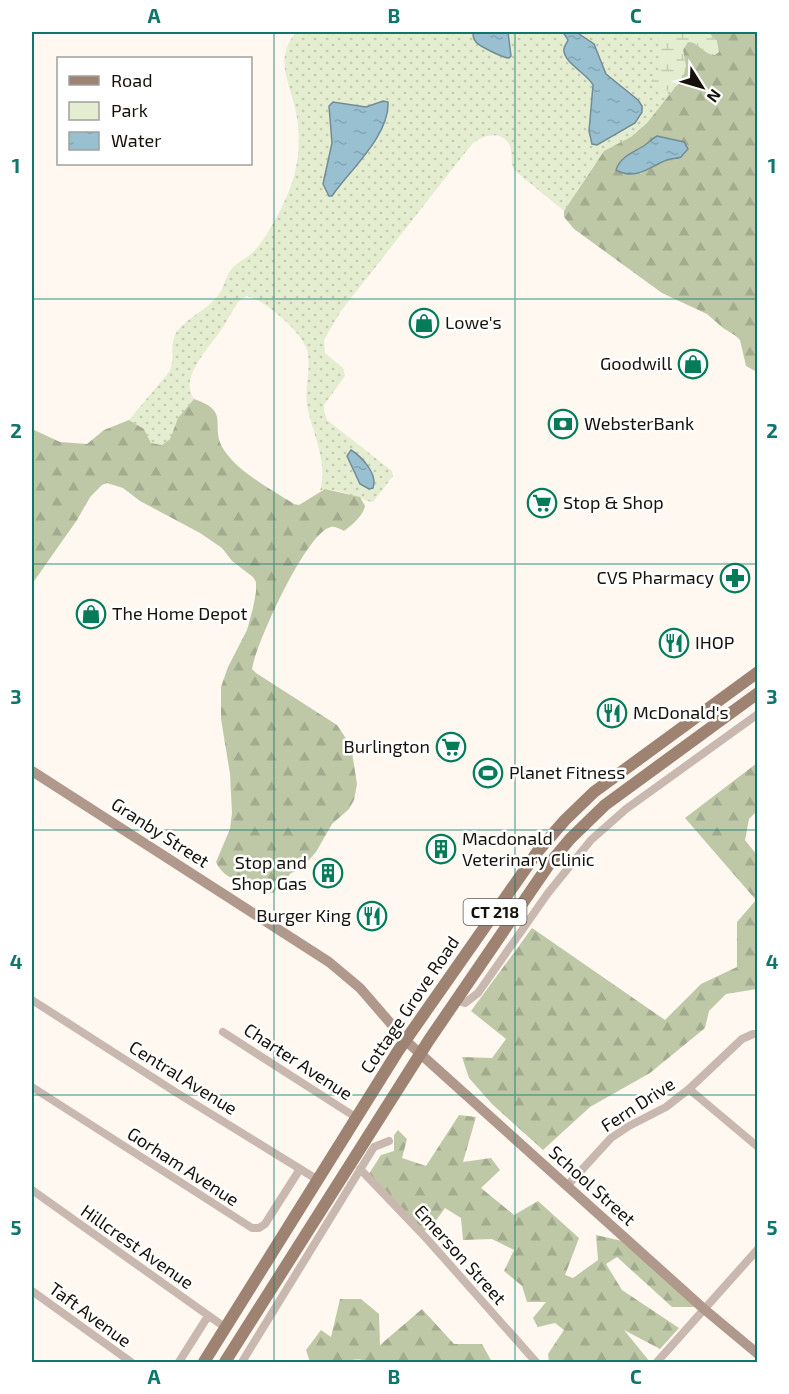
<svg xmlns="http://www.w3.org/2000/svg" width="789" height="1394" font-family="'Exo 2',sans-serif">
  <defs>
    <pattern id="green-dots" width="8" height="8" patternUnits="userSpaceOnUse" patternTransform="scale(1.5)"><rect width="8" height="8" fill="#e5edd0"/><path d="M2 2h.1M6 6h.1" fill="none" stroke="#c4cab1" stroke-width="1.8" stroke-linecap="round"/></pattern>
    <pattern id="forest-firs" width="22" height="20" patternUnits="userSpaceOnUse" patternTransform="scale(1.5)"><rect width="22" height="20" fill="#bfc8a6"/><path d="M5 1l3.5 6h-7zM16 11l3.5 6h-7z" fill="#a3ab8e"/></pattern>
    <pattern id="wetland-marsh" width="20" height="14" patternUnits="userSpaceOnUse" patternTransform="scale(1.5)"><rect width="20" height="14" fill="#e5edd0"/><path d="M1 5h8M5 5V1M11 12h8M15 12V8" fill="none" stroke="#c4cab1"/></pattern>
    <pattern id="water-ripples" width="26" height="14" patternUnits="userSpaceOnUse" patternTransform="scale(1.5)"><rect width="26" height="14" fill="#99c0d1"/><path d="M2 4q2-2 4 0t4 0M15 11q2-2 4 0t4 0" fill="none" stroke="#83a4b2"/></pattern>
  </defs>
  <rect width="100%" height="100%" fill="#fef8f0"/>
  <path fill="url(#green-dots)" fill-rule="evenodd" d="M296 32H473L478 44 504 58 511 52 508 32H563L578 70 591 80 593 85 589 131 597 145 611 137 609 78 588 40 578 35 576 32H757V336L614 147C593 156 580 193 564 211L514 170C510 162 513 153 510 146 502 129 482 135 472 144L341 311 324 340 325 353 343 368 345 376 324 405V410L327 420 392 471 393 476 373 502C358 500 335 485 320 491 328 462 314 438 308 410 303 391 312 370 307 350 302 332 265 300 247 296L239 301C232 311 226 323 219 333 208 349 179 378 194 399L178 418 170 439 162 445 151 443 144 429 129 420 169 372C176 358 169 345 176 333 185 319 203 312 214 300 223 292 223 283 229 273 234 263 245 260 253 252 268 238 291 192 295 172 299 155 300 135 297 118 292 84 272 62 296 32ZM383 101 387 115 364 156 344 181 323 187 332 143 329 111 346 104 366 107Z"/>
  <path fill="url(#forest-firs)" fill-rule="evenodd" d="M708 32H757V372L746 366 740 340 736 336 723 328 707 314 662 293 574 229 564 217V211L604 151 631 137 647 123 681 80 686 66 683 50 686 43 691 41C700 45 704 54 715 55L717 41ZM669 138 684 142 676 159H668L640 174 622 159C632 153 643 148 650 140Z
    M194 399C233 412 208 427 224 450 238 472 272 490 294 504L299 505 325 489 360 497 365 506C363 516 352 525 344 531 340 529 335 526 331 527 306 532 256 644 252 669L256 673 337 725 351 746 357 784 354 800 349 809 332 824 316 852 301 869 291 873 273 893C267 893 234 880 228 876 223 873 218 867 216 862L230 829 232 813 230 774 221 719V687L228 667 247 630 253 608 256 592V582L253 577 232 561 222 548 200 533 140 501 123 488 107 483 102 485 90 497 77 520 32 584V429L60 442 87 444 104 430 129 420 144 429 151 443 162 445 170 439 178 418Z
    M757 763V811L749 819 745 840 757 855V989L726 994 709 1011 705 1028 650 1073 590 1107 543 1150 492 1104 469 1078 462 1057 492 1058 506 1039 471 1011 532 928 665 1020 701 984 737 967V922L756 900 685 818Z
    M459 1115 476 1117 463 1162 491 1158 500 1170 481 1188 514 1215 538 1201 579 1238 565 1275 573 1278 598 1260 596 1235 631 1243 696 1307H672L617 1257 606 1264 622 1290 679 1328 660 1349 624 1330 650 1362H549L548 1354 564 1330 555 1323 538 1327 533 1318 546 1302H527L522 1286 504 1271 514 1250 492 1239 463 1240 461 1218 445 1208 432 1226 421 1233 367 1177 381 1155 394 1151V1135L398 1130 407 1139 402 1158 426 1166Z
    M340 1299H361L379 1314 380 1345 422 1309 454 1344H482L492 1362H423V1360C408 1364 388 1365 373 1362 362 1360 360 1358 348 1361L350 1362H282H310L306 1350 321 1330 331 1337Z"/>
  <path fill="url(#wetland-marsh)" d="M656 32H708L717 41 719 52 715 55C703 54 699 42 688 42L683 50C683 55 685 60 685 65 686 84 664 103 651 81L661 71V49Z"/>
  <path fill="url(#water-ripples)" stroke="#728c95" stroke-width="1.5" d="M473 32H508L511 56 509 58C503 58 479 46 476 42 473 38 473 36 473 32Z
    M563 32H576L594 44 606 74 638 100 642 106V112L635 123 597 145 592 144 589 131 593 85C589 75 562 62 564 49 564 46 567 43 568 40Z
    M383 101 388 102C390 135 349 171 332 196H329L323 184 332 143 329 106 333 102 366 107Z
    M657 136 684 142 688 149 681 157C677 159 671 158 667 160 648 167 637 181 616 170 620 156 635 152 645 145 649 142 652 139 657 136Z
    M351 450C362 457 378 474 373 488L369 489 360 484 347 456Z"/>
  <g fill="none" stroke-linecap="round" stroke-linejoin="round">
    <path stroke="#c8b8af" stroke-width="8" d="M32 1000 177 1093 318 1180
      M457 1000 465 1003 478 993 548 893 591 840 626 809 758 714
      M223 1032 357 1118
      M32 1087 252 1228H259L265 1224 300 1169
      M689 1089 758 1147
      M360 1169 427 1239 536 1362
      M567 1186 611 1138 629 1126 666 1107 689 1089 742 1039 753 1034H758
      M32 1190 226 1328
      M32 1291 131 1362
      M179 1362 208 1316
      M242 1362 374 1147 389 1141
      M657 1362 758 1249"/>
    <path stroke="#b0998c" stroke-width="10" d="M32 771 329 962 360 988 405 1040 704 1309 758 1354"/>
    <path stroke="#9e8272" stroke-width="12" d="M204 1362 398 1051 538 851 565 820 594 792 758 672
      M225 1362 429 1040 550 863 570 839 605 805 758 693"/>
  </g>
  <path fill="none" stroke="#0f766e" stroke-width="1.5" stroke-opacity="0.55" d="M274 32V1362M515 32V1362M32 299H758M32 564H758M32 830H758M32 1095H758"/>
  <defs>
    <g id="shop-ring" transform="scale(1.5)"><circle r="9.5" fill="#fff" stroke="#057b58" stroke-width="1.5"/><path d="M-5-2.5h2.3a2.7 3.5 0 0 1 5.4 0H5L5.5 6h-11ZM-1.5-2.5h3a1.5 2.3 0 0 0-3 0Z" fill="#057b58"/></g>
    <g id="bank-ring" transform="scale(1.5)"><circle r="9.5" fill="#fff" stroke="#057b58" stroke-width="1.5"/><path d="M-6-4H6V4H-6ZM0-2.3a2.3 2.3 0 1 0 0 4.6a2.3 2.3 0 1 0 0-4.6Z" fill="#057b58"/></g>
    <g id="supermarket-ring" transform="scale(1.5)"><circle r="9.5" fill="#fff" stroke="#057b58" stroke-width="1.5"/><path d="M-6-5.5h2.5l.6 2H6L4.5 2H-2.5L-4.4-4H-6ZM-1.5 3.2a1.3 1.3 0 1 0 .1 0ZM3 3.2a1.3 1.3 0 1 0 .1 0Z" fill="#057b58"/></g>
    <g id="pharmacy-ring" transform="scale(1.5)"><circle r="9.5" fill="#fff" stroke="#057b58" stroke-width="1.5"/><path d="M-2-6h4v4h4v4h-4v4h-4v-4h-4v-4h4Z" fill="#057b58"/></g>
    <g id="restaurant-ring" transform="scale(1.5)"><circle r="9.5" fill="#fff" stroke="#057b58" stroke-width="1.5"/><path d="M-5-6h1v4h1v-4h1v4h1v-4h1v5L-1.5 .5V6h-2V.5L-5-1ZM5-6V6H3V1.5H1.5Q1.5-4 5-6Z" fill="#057b58"/></g>
    <g id="stadium-ring" transform="scale(1.5)"><circle r="9.5" fill="#fff" stroke="#057b58" stroke-width="1.5"/><path d="M0-5a6.5 5 0 1 0 0 10a6.5 5 0 1 0 0-10ZM-3.5-1.8h7v3.6h-7Z" fill="#057b58"/></g>
    <g id="building-ring" transform="scale(1.5)"><circle r="9.5" fill="#fff" stroke="#057b58" stroke-width="1.5"/><path d="M-4-6H4V6H1V3H-1V6H-4ZM-2.5-4.3h1.7v1.8h-1.7ZM.8-4.3h1.7v1.8H.8ZM-2.5-1h1.7V.8h-1.7ZM.8-1h1.7V.8H.8Z" fill="#057b58"/></g>
  </defs>
  <g fill-rule="evenodd">
    <use href="#shop-ring" x="424" y="323"/>
    <use href="#shop-ring" x="693" y="364"/>
    <use href="#bank-ring" x="563" y="424"/>
    <use href="#supermarket-ring" x="542" y="503"/>
    <use href="#pharmacy-ring" x="735" y="578"/>
    <use href="#shop-ring" x="91" y="614"/>
    <use href="#restaurant-ring" x="674" y="643"/>
    <use href="#restaurant-ring" x="612" y="713"/>
    <use href="#supermarket-ring" x="451" y="747"/>
    <use href="#stadium-ring" x="488" y="773"/>
    <use href="#building-ring" x="441" y="849"/>
    <use href="#building-ring" x="328" y="873"/>
    <use href="#restaurant-ring" x="372" y="916"/>
  </g>
  <g text-anchor="middle" stroke-width="5" stroke-linejoin="round" paint-order="stroke">
    <rect fill="#fff" stroke="#5c5854" stroke-width="1.5" x="463.5" y="899" width="63" height="26" rx="4.5"/>
    <g font-size="16" font-weight="bold" fill="#16110a">
      <text x="495" y="918">CT 218</text>
    </g>
    <g font-size="18" fill="#16110a" stroke="#fff" text-anchor="start">
      <text x="445" y="329">Lowe's</text>
      <text x="672" y="370" text-anchor="end">Goodwill</text>
      <text x="584" y="430">WebsterBank</text>
      <text x="563" y="509">Stop &amp; Shop</text>
      <text x="714" y="584" text-anchor="end">CVS Pharmacy</text>
      <text x="112" y="620">The Home Depot</text>
      <text x="695" y="649">IHOP</text>
      <text x="633" y="719">McDonald's</text>
      <text x="430" y="753" text-anchor="end">Burlington</text>
      <text x="509" y="779">Planet Fitness</text>
      <text x="462" y="845">Macdonald<tspan x="462" dy="21">Veterinary Clinic</tspan></text>
      <text x="307" y="869" text-anchor="end">Stop and<tspan x="307" dy="21">Shop Gas</tspan></text>
      <text x="351" y="922" text-anchor="end">Burger King</text>
    </g>
    <g font-size="18" fill="#16110a" stroke="#fff">
      <text transform="translate(160 833) rotate(33)" y="6">Granby Street</text>
      <text transform="translate(410 1005) rotate(-56)" y="6">Cottage Grove Road</text>
      <text transform="translate(298 1062) rotate(33)" y="6">Charter Avenue</text>
      <text transform="translate(183 1078) rotate(32)" y="6">Central Avenue</text>
      <text transform="translate(638 1105) rotate(-33)" y="6">Fern Drive</text>
      <text transform="translate(183 1167) rotate(33)" y="6">Gorham Avenue</text>
      <text transform="translate(592 1186) rotate(42)" y="6">School Street</text>
      <text transform="translate(137 1247) rotate(35)" y="6">Hillcrest Avenue</text>
      <text transform="translate(460 1255) rotate(48)" y="6">Emerson Street</text>
      <text transform="translate(90 1315) rotate(36)" y="6">Taft Avenue</text>
    </g>
  </g>
  <rect width="789" height="1394" fill="none" stroke="#ffffff" stroke-width="66"/>
  <rect x="57" y="57" width="195" height="108" fill="#ffffff" stroke="#a2a09d" stroke-width="1.5"/>
  <rect x="69" y="76" width="30" height="9" fill="#9e8272" stroke="#a2a09d" stroke-width="1.5"/>
  <text x="111" y="87" font-size="18" fill="#16110a">Road</text>
  <rect x="69" y="102" width="30" height="18" fill="#e5edd0" stroke="#a2a09d" stroke-width="1.5"/>
  <text x="111" y="117" font-size="18" fill="#16110a">Park</text>
  <rect x="69" y="132" width="30" height="18" fill="url(#water-ripples)" stroke="#a2a09d" stroke-width="1.5"/>
  <text x="111" y="147" font-size="18" fill="#16110a">Water</text>
  <g transform="translate(702 87) rotate(127)" stroke="#ffffff" stroke-width="4.5" paint-order="stroke">
  <path d="M0-4.5L10 22L0 15L-10 22Z" fill="#16110a"/>
  <text y="-9" font-size="16" font-weight="bold" text-anchor="middle" fill="#16110a">N</text>
  </g>
  <rect x="33" y="33" width="723" height="1328" fill="none" stroke="#0f766e" stroke-width="2"/>
  <g font-size="20" text-anchor="middle" font-weight="bold" fill="#0f766e">
    <text x="154" y="23">A</text>
    <text x="394" y="23">B</text>
    <text x="636" y="23">C</text>
    <text x="16" y="173">1</text>
    <text x="772" y="173">1</text>
    <text x="16" y="438">2</text>
    <text x="772" y="438">2</text>
    <text x="16" y="704">3</text>
    <text x="772" y="704">3</text>
    <text x="16" y="969">4</text>
    <text x="772" y="969">4</text>
    <text x="16" y="1235">5</text>
    <text x="772" y="1235">5</text>
    <text x="154" y="1384">A</text>
    <text x="394" y="1384">B</text>
    <text x="636" y="1384">C</text>
  </g>
</svg>
